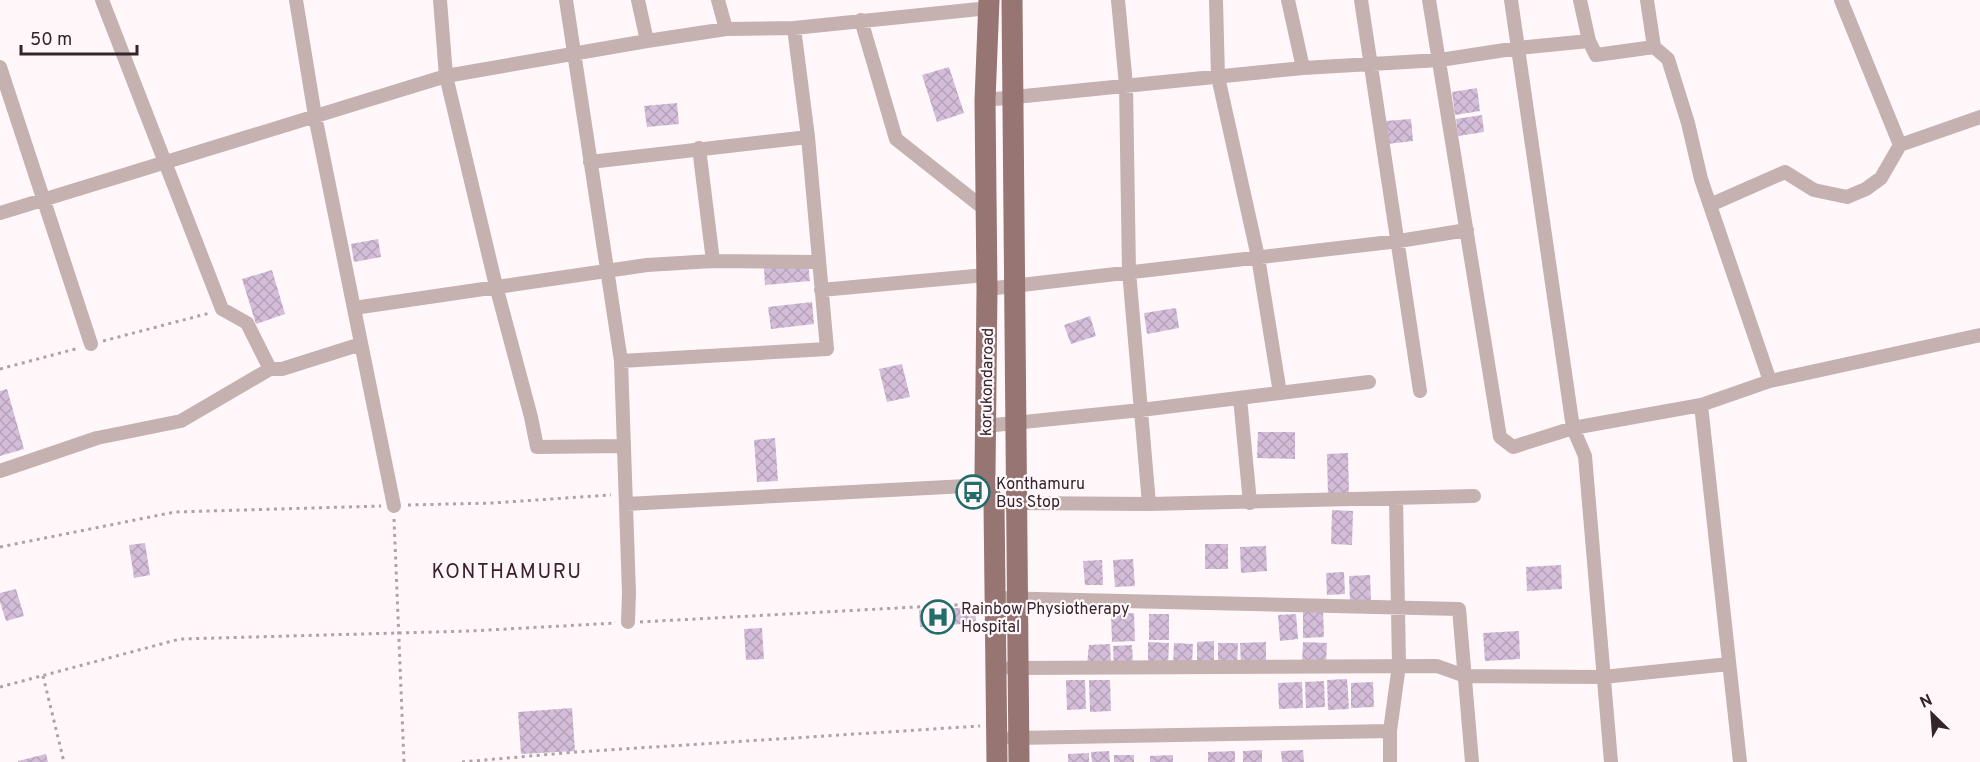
<svg xmlns="http://www.w3.org/2000/svg" width="1980" height="762" font-family="Overpass,sans-serif">
  <defs>
    <pattern id="building-cross-hatch" width="8" height="8" patternUnits="userSpaceOnUse" patternTransform="scale(1.5)"><rect width="8" height="8" fill="#d3bdd9"/><path d="M0 0l8 8M0 8l8-8" fill="none" stroke="#b6a2ba"/></pattern>
  </defs>
  <rect width="100%" height="100%" fill="#fff7fa"/>
  <path fill="url(#building-cross-hatch)" d="M949 67 964 113 937 122 922 75Z
    M1477 88 1480 111 1455 115 1452 92Z
    M677 103 679 124 647 127 644 106Z
    M1482 115 1484 132 1458 136 1456 119Z
    M1411 119 1413 141 1387 144 1385 121Z
    M378 239 381 257 354 262 351 244Z
    M808 263 810 281 765 285 764 268Z
    M272 270 285 314 256 324 242 279Z
    M812 302 814 324 771 329 768 307Z
    M1176 308 1179 328 1147 334 1144 313Z
    M1090 316 1096 336 1071 344 1064 325Z
    M902 364 910 397 887 402 879 369Z
    M7 389 24 449 0 456V391Z
    M1258 432H1295V459L1257 458Z
    M775 438 778 481 757 482 754 440Z
    M1348 453 1349 495 1328 496 1327 454Z
    M1332 510 1353 511 1352 545 1331 544Z
    M145 543 150 575 134 578 129 545Z
    M1205 544H1228V569H1205Z
    M1266 546 1267 571 1241 573 1240 547Z
    M1133 559 1135 586 1115 587 1113 560Z
    M1102 560 1103 585H1085L1083 561Z
    M1561 565 1562 589 1527 591 1526 567Z
    M1344 572 1345 594 1327 595 1326 573Z
    M1370 575 1371 602 1350 603 1349 576Z
    M16 589 24 616 6 621 0 602V593Z
    M975 607 976 623 920 627 919 610Z
    M1303 611H1323L1324 637 1303 638Z
    M1134 613 1135 641 1112 642 1111 614Z
    M1149 614H1169V640H1149Z
    M1296 614 1298 639 1280 641 1278 615Z
    M762 628 764 659 746 660 744 629Z
    M1519 631 1520 659 1485 661 1483 633Z
    M1214 641V662L1197 663V642Z
    M1148 642 1169 643 1168 665 1148 664Z
    M1266 642V663L1241 664 1240 643Z
    M1303 642 1327 643 1326 663 1302 662Z
    M1174 643 1193 644 1192 664H1173Z
    M1218 643H1238L1237 664H1218Z
    M1110 644 1111 664H1087L1089 645Z
    M1132 645 1133 665 1114 666 1113 646Z
    M1347 679 1349 709 1328 710 1327 680Z
    M1066 680H1085L1086 709 1067 710Z
    M1089 680H1110L1111 711 1090 712Z
    M1324 681 1325 707 1306 708 1305 682Z
    M1302 682 1303 708 1279 709 1278 683Z
    M1373 682 1374 707 1351 708V683Z
    M572 708 575 751 521 754 518 712Z
    M1262 750V762H1243V751Z
    M1303 750 1304 762H1282L1281 751Z
    M1109 751 1110 762H1092L1091 752Z
    M1235 751V762H1208V752Z
    M1089 753V762H1068V754Z
    M46 754 48 762H18V761Z
    M1114 755H1134V762H1114Z
    M1173 755V762H1150V756Z"/>
  <g fill="none" stroke-linecap="round" stroke-linejoin="round">
    <path stroke="#ada3a7" stroke-width="3" stroke-dasharray="3 4.5" stroke-linecap="butt" d="M103 341 210 313
      M0 369 79 348
      M408 505 492 503 611 495
      M394 519 404 762
      M0 547 175 512 381 506
      M640 622 971 604
      M43 676 64 762
      M0 687 180 639 470 631 616 623
      M462 762 576 752 980 726"/>
    <path stroke="#c5b1b0" stroke-width="14" d="M102 0 222 309 247 323 270 369
      M296 0 315 116 394 506
      M440 0 446 76 496 286 531 417 537 447 624 446
      M566 0 621 361 629 593 628 622
      M638 0 647 41
      M718 0 726 29
      M1118 0 1126 85 1129 271 1149 504
      M1216 0 1218 77 1258 257 1280 393
      M1288 0 1303 68
      M1361 0 1420 391
      M1429 0 1500 437 1513 447 1573 428 1701 405 1770 381 1980 335
      M1511 0 1573 428 1585 456 1611 762
      M1580 0 1589 41 1596 55 1654 47
      M1647 0 1654 47 1668 59 1688 123 1701 179 1770 381
      M1841 0 1900 145
      M861 20 896 139 987 211
      M0 67 91 344
      M985 100 1303 68 1440 60 1518 48 1589 41
      M699 148 713 261
      M590 162 808 137
      M1710 205 1785 172 1814 190 1847 197 1866 189 1881 178 1900 145 1980 117
      M0 213 446 76 647 41 726 29 794 28 989 8
      M987 289 1399 241 1467 230
      M821 290 986 275
      M354 308 647 265 713 261 818 262
      M621 361 827 349 808 137 794 28
      M1240 398 1250 503
      M1701 405 1740 762
      M985 426 1141 410 1369 382
      M0 471 97 438 181 421 270 369H282L361 344
      M1009 503 1149 504 1474 496
      M626 504 985 485
      M995 598 1459 609 1472 762
      M1010 668 1437 666 1465 676 1603 677 1729 664
      M1011 738 1390 731
      M1390 762V731L1399 665 1396 498"/>
    <path stroke="#977573" stroke-width="21" d="M989 0 985 100 987 289 985 474V485L994 503 997 762
      M1012 0 1019 762"/>
  </g>
  <defs>
    <g id="bus-ring" transform="scale(1.725)"><circle r="9.5" fill="#fff7fa" stroke="#226d69" stroke-width="1.5"/><path d="M-5-6H5V4H4V6H2V4H-2V6H-4V4H-5ZM-3.5-4V0h7V-4ZM-3.5 1.2v1.5H-2V1.2ZM2 1.2v1.5H3.5V1.2Z" fill="#226d69"/></g>
    <g id="hospital-ring" transform="scale(1.725)"><circle r="9.5" fill="#fff7fa" stroke="#226d69" stroke-width="1.5"/><path d="M-5-5h3v3.5h4V-5h3V5h-3V1.5h-4V5h-3Z" fill="#226d69"/></g>
  </defs>
  <g fill-rule="evenodd">
    <use href="#bus-ring" x="973" y="492"/>
    <use href="#hospital-ring" x="938" y="617"/>
  </g>
  <g text-anchor="middle" stroke-width="4.5" stroke-linejoin="round" paint-order="stroke">
    <g font-size="16" fill="#32252b" stroke="#fff7fa">
      <text transform="translate(986 382) rotate(-89)" y="6">korukondaroad</text>
    </g>
    <g font-size="16" fill="#32252b" stroke="#fff7fa" text-anchor="start">
      <text x="996" y="489">Konthamuru<tspan x="996" dy="18">Bus Stop</tspan></text>
      <text x="961" y="614">Rainbow Physiotherapy<tspan x="961" dy="18">Hospital</tspan></text>
    </g>
    <g font-size="20" letter-spacing="1.5" fill="#3b202d" stroke="#fff7fa">
      <text x="507" y="578">KONTHAMURU</text>
    </g>
  </g>
  <g transform="translate(1932 714) rotate(335)" stroke="#fff7fa" stroke-width="4.5" paint-order="stroke">
  <path d="M0-4.5L10 22L0 15L-10 22Z" fill="#32252b"/>
  <text y="-9" font-size="16" font-weight="bold" text-anchor="middle" fill="#32252b">N</text>
  </g>
  <path d="M21 45v9h116v-9" fill="none" stroke="#32252b" stroke-width="3"/>
  <text x="30" y="45" font-size="18" fill="#32252b" stroke="#fff7fa" stroke-width="4.5" paint-order="stroke">50 m</text>
</svg>
